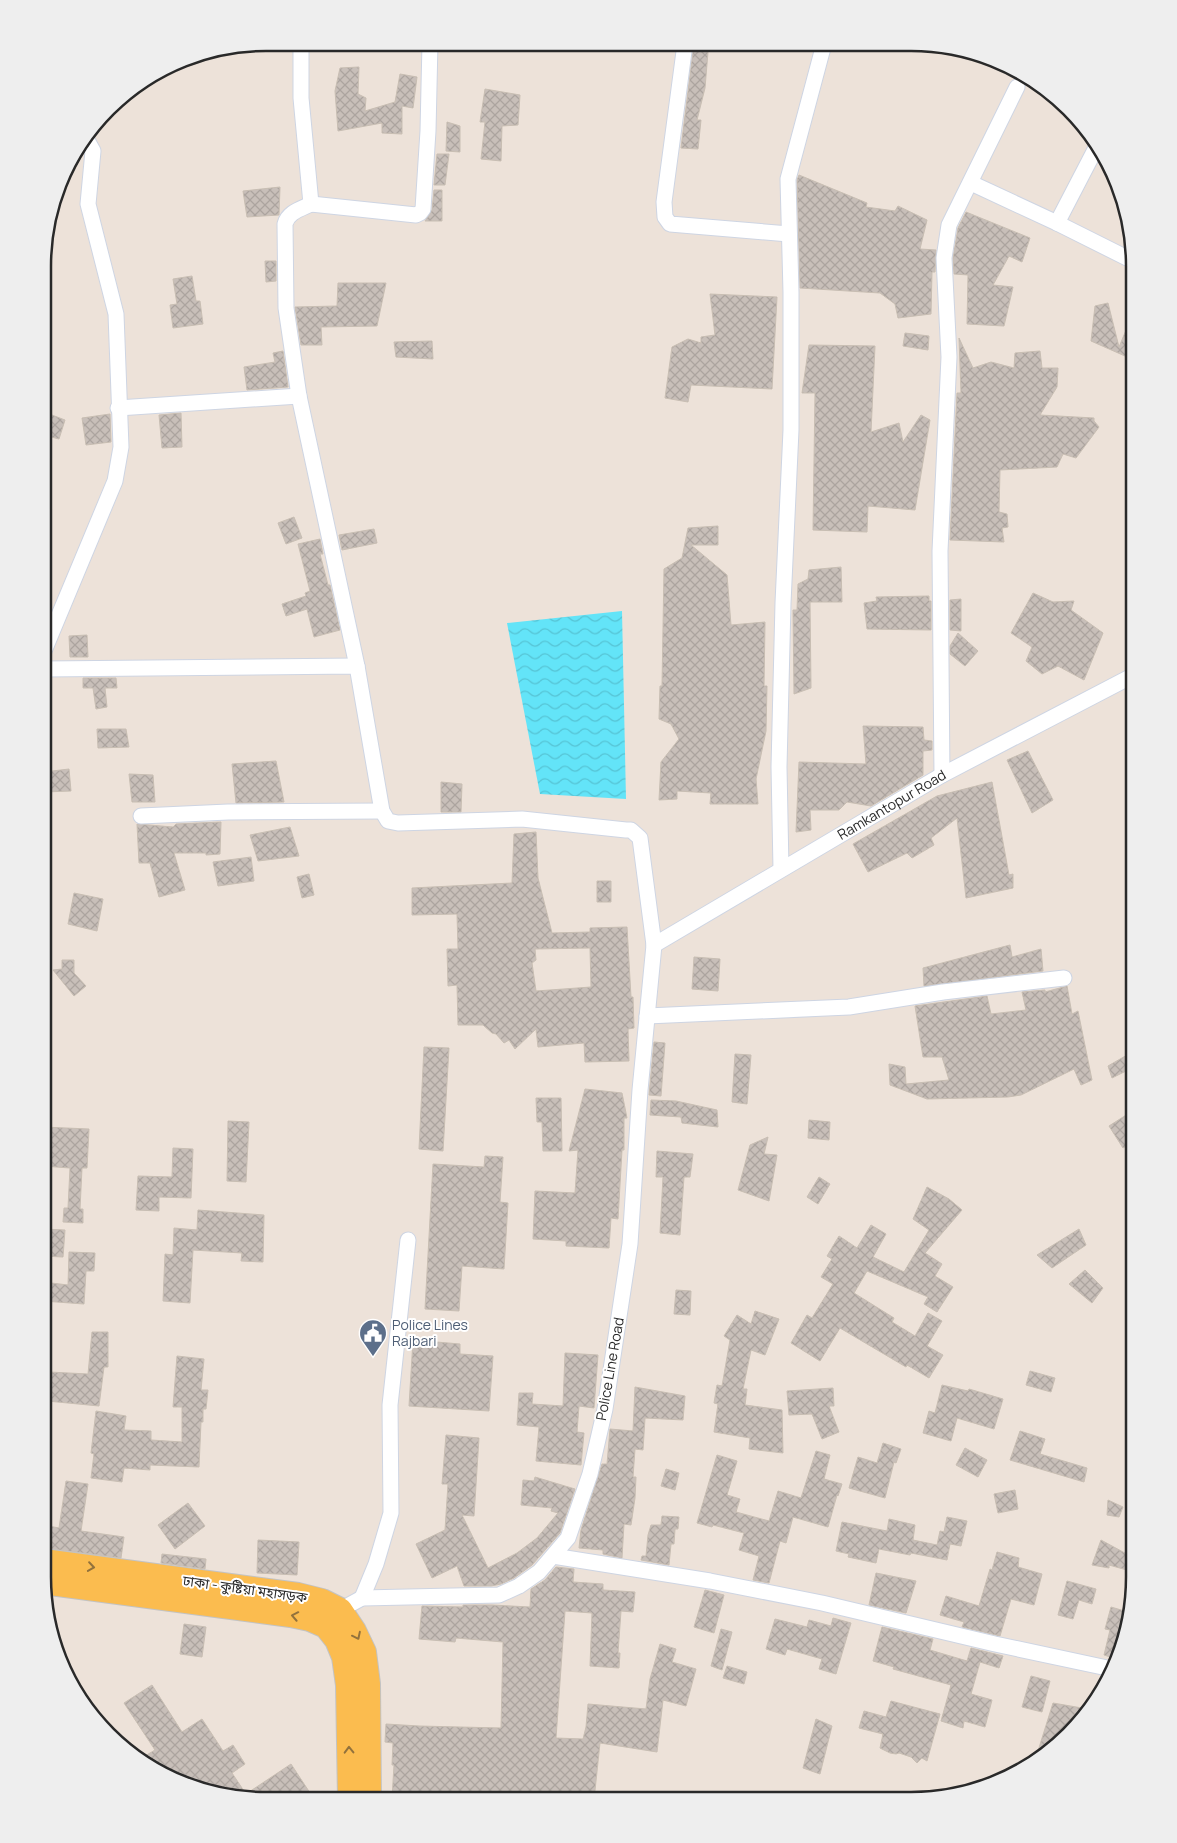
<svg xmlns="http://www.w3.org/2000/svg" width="1177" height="1843" font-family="Manrope,'Noto Sans Bengali',sans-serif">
  <defs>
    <pattern id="water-waves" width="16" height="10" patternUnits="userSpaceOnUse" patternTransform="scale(1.25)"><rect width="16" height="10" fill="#63e4f8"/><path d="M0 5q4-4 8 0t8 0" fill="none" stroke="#56c4d5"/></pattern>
    <pattern id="building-cross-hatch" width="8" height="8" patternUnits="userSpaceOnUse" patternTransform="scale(1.25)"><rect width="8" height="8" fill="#c8bfb9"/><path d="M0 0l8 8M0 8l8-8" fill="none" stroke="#aca49f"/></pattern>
  </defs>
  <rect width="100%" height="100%" fill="#ede2d9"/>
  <path fill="url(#water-waves)" d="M622 611 626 799 540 794 507 623Z"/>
  <path fill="url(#building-cross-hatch)" stroke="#c8beb3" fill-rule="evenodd" d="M693 51 708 52 705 88 697 120H701L698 149 681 148Z
    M359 67 358 94 366 98 365 111 395 102 400 74 417 77 413 108 402 106V134L382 133V123L338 131 335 91 340 68Z
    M485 89 520 95 518 125 502 126 501 161 481 159 485 122H480Z
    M447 122 460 126V152L446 151Z
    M437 154H449L445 185H434Z
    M799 175 867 203 866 207 895 211 898 206 927 220 920 249 936 250 935 272H932L931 314 898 318 895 304 880 293 800 288 797 180Z
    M280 187 279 215 247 217 243 191Z
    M434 190H442V221H425L432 210Z
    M966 212 1030 238 1022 262 1009 256 993 285 1013 287 1004 326 967 324 968 275 954 274 953 258 958 228Z
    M265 261H276V281L266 282Z
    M192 276 196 301H200L203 324 173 328 170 305 177 304 173 279Z
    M338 283H386L377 326 321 327 322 345H301L295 307 337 306Z
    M710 294 777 297 772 389 691 385 688 402 665 398 672 347 688 339 701 343V337L715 335Z
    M1108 303 1119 347 1134 311V360L1091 341 1095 306Z
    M905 333 929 336 928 350 903 346Z
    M959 338 973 368 991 362 1014 368 1015 353 1040 351 1042 368H1058L1057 387 1040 415 1094 418V421L1099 427 1076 458 1063 454 1057 467 1000 470 999 512 1007 514 1008 527 1002 528 1004 542 950 540 957 393H961Z
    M432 341 433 359 396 357 394 342Z
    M809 345 875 346 871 432 899 423 903 442 921 415 930 420 915 510 868 506 867 532 813 530 815 393H802Z
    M283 351 288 387 247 390 244 367 275 362 273 353Z
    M44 412 65 420 59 439 44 435Z
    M181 413 182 447 162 448 159 415Z
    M110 414 111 442 86 445 82 418Z
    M294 517 302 538 286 544 278 523Z
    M718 526V545H691L727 575 731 625 765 622 764 686H767L766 731 756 779 758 804H710L711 793 677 791V799L659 800 661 762 679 739 671 724 659 719 660 686H662L664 569 682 558 688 528Z
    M374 529 377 543 342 550 339 535Z
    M320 539 323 554H320L328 585H330L340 630 314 637 307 609 286 616 282 604 306 596 305 593 310 591 298 544Z
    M841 567 842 602H810L811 688 794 694 793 610H797L798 584 808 579 809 570Z
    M1033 593 1053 602 1074 601 1071 610 1103 633 1084 680 1058 666 1042 674 1026 661 1032 647 1011 633Z
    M929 596V601H931V630L867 629 864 603 877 601 876 597Z
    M961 599V631L950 630V600Z
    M958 633 978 651 965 666 950 654V646Z
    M87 635 88 657H70L69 636Z
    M83 678H116L117 688H105L107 707 96 709 93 688H83Z
    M863 726 923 727 924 740 932 741V750L923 751V775L871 806 847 802 839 810H810L811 830 796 832 799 762 866 764Z
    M97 729H126L129 747 98 748Z
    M1028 751 1053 800 1032 813 1007 760Z
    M276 761 284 802 236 803 232 764Z
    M69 769 71 791 44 792V772Z
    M129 774 153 775 155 802H132Z
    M441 782 462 784 461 812H441Z
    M992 782 1009 875 1013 874V888L966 898 957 818 931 838 934 845 912 858 907 853 868 872 853 844 937 796Z
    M221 822 220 854 206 855V853H174L185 890 159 897 150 863H139L137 824 173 827 176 824Z
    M290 827 299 856 258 861 250 835Z
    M536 832 538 878 552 933 590 932V928L627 927 631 997H633L634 1028 628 1029 629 1061 585 1062 584 1043 538 1047 536 1029 515 1049 509 1040 504 1043 496 1034 492 1033 483 1025H458L457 985 448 986 447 949H458L457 914 412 915V888L512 883 514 834ZM590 948 591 987 536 991 532 963 536 960 535 949Z
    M251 857 254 881 218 886 213 862Z
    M309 874 314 895 302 898 297 877Z
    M597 881H611V902H597Z
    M74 893 103 899 97 931 68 924Z
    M1010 945 1012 957 1041 949 1043 971 924 986 923 968Z
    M694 957 720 959 718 991 692 989Z
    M62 960H74V973L86 986 74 996 53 970 62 969Z
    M1067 986 1072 1014 1078 1011 1092 1080 1081 1085 1074 1069 1021 1095 1008 1097 927 1099 890 1085 889 1064 905 1067 906 1084 949 1080 942 1057H923L915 1006 987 996 991 1014 1026 1010 1022 992 1045 990V992Z
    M654 1042 665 1043 661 1096 649 1095Z
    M424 1047 449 1048 443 1151 419 1149Z
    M1134 1051V1067L1112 1078 1108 1066Z
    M735 1054 751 1055 747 1104 732 1102Z
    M585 1089 622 1093 627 1118H624V1150H622L618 1219 611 1218 609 1248 566 1246V1241L533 1239 535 1191 575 1193 578 1150 569 1151Z
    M536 1098H561L562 1151H543L542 1122H537Z
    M651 1100 676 1101 717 1110 718 1127 682 1123 681 1117 650 1115Z
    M1134 1110V1141L1123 1148 1109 1126Z
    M809 1120 830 1122 829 1140 808 1138Z
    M228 1121 249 1122 246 1182 227 1181Z
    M43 1127 89 1129 87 1168H82L80 1209H83V1223L63 1222 64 1208H68L70 1168 43 1166Z
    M768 1137 764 1154 777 1155 769 1201 738 1190 750 1145Z
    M173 1148 193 1149 191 1198 159 1197V1211L136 1210 138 1176 172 1177Z
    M657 1151 693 1154 690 1177H684L680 1235 660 1233 663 1177H656Z
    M485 1156 503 1157 500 1202 508 1203 504 1269 462 1266 459 1311 425 1309 433 1164 484 1167Z
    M819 1177 830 1184 818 1204 807 1197Z
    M927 1187 949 1199 962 1210 925 1253 942 1264 935 1276 953 1287 937 1312 924 1304 928 1297 867 1271 854 1293 894 1318 892 1322 915 1336 928 1313 942 1321 927 1346 943 1355 929 1378 907 1365 906 1367 840 1328 820 1361 791 1343 807 1315 812 1318 833 1284 821 1277 832 1259 827 1256 839 1236 857 1248 871 1225 886 1234 873 1257 904 1272 929 1230 913 1219Z
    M198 1210 264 1215 263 1262 241 1261 242 1253 193 1250 190 1303 163 1301 165 1254 173 1255 174 1228 197 1230Z
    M43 1229 65 1230 63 1257 43 1256Z
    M1079 1229 1086 1245 1052 1268 1037 1255Z
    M69 1252 95 1253 94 1271H86L84 1304 43 1301V1282L68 1285Z
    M1085 1270 1103 1288 1092 1303 1069 1284Z
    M676 1290 691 1291 690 1315 674 1314Z
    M755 1311 779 1319 765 1355 751 1350 743 1389H747L745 1405 782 1410 783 1453 749 1449 750 1438 714 1432 718 1404 714 1403 717 1385 722 1386 730 1340 724 1336 737 1315 751 1324Z
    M92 1332H108V1367H104L99 1406 47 1401 49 1372 88 1374Z
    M413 1340 460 1344V1354L493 1356 489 1411 409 1406Z
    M565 1353 598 1355 594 1408 579 1406 577 1432 584 1433 581 1465 536 1461 539 1427 517 1425 519 1393H533L532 1404 563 1406Z
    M177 1356 204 1359 201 1390H208L206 1409H203V1422H201L199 1467 150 1465V1470L124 1468 122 1482 91 1478 94 1454 91 1453 96 1411 126 1416 124 1430 151 1431V1440L182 1442V1407H173Z
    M1030 1371 1055 1378 1051 1392 1026 1385Z
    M942 1385 968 1391 969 1389 1003 1399 994 1429 957 1418 951 1441 923 1433 929 1411 935 1413Z
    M635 1387 685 1396 683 1420 645 1418 643 1450 635 1449 633 1477H636L635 1498 631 1525 624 1524 622 1558 603 1554V1550L579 1548 581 1530 602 1464H607L610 1429 633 1431Z
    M833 1388 834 1406H829L839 1432 822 1439 812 1414 789 1415 787 1391Z
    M1020 1431 1045 1439 1040 1454 1087 1468 1084 1482 1010 1460Z
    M446 1435 479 1438 474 1516 462 1515 488 1568 517 1553 537 1538 558 1513 551 1511 552 1508 521 1505 523 1480 534 1481 535 1477 575 1489 560 1533 532 1565 514 1578 501 1584 491 1586H464L457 1566 432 1578 416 1544 445 1530 448 1484H442Z
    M883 1443 901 1449 896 1463 894 1462 885 1498 849 1488 858 1457 877 1463Z
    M965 1448 987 1460 978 1477 956 1465Z
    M816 1451 830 1455 824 1479 842 1484 838 1496 837 1495 828 1527 793 1517 786 1543 780 1541 769 1583 753 1580 759 1556 739 1550 744 1533 713 1525 712 1527 697 1523 717 1455 737 1461 727 1495 740 1499 736 1512 769 1521 778 1491 801 1498Z
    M666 1469 679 1473 675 1490 661 1486Z
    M66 1481 88 1484 81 1531 124 1537 121 1558 43 1548V1525L59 1528Z
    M1015 1490 1018 1509 998 1513 994 1494Z
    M1108 1500 1123 1507 1119 1517 1107 1515Z
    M188 1503 205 1526 175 1549 158 1525Z
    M662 1516 679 1517 678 1529H675L674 1544H671L669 1565 641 1560 642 1556H646L648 1535 651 1525H661Z
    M947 1517 967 1521 961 1546 950 1544 947 1560 911 1553 910 1555 879 1549 876 1563 848 1557 849 1554 836 1551 842 1522 887 1531 889 1519 915 1525 913 1540 937 1545 940 1531 944 1532Z
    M258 1540 299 1542 297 1575 257 1573Z
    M1101 1540 1134 1558V1572L1109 1565V1568L1092 1565Z
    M997 1552 1019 1558 1018 1567 1042 1574 1034 1605 1011 1599 1000 1636 962 1627 964 1622 940 1615 946 1596 979 1606 990 1569 992 1570Z
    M162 1554 206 1559 205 1569 161 1563Z
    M556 1567 574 1569 573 1582 603 1584V1590L635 1592 633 1612 621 1611 618 1653H620L619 1668 590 1666 592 1613 565 1611 556 1738 583 1739 586 1727 588 1704 646 1709 650 1679 660 1644 676 1649 672 1662 696 1669 686 1706 663 1700 657 1752 600 1743 594 1800 392 1799 394 1765H392L393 1743 385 1742 386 1724 419 1726 501 1728 503 1642 456 1638 455 1642 419 1639 422 1606 463 1607V1605H492L530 1607 531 1589 545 1580Z
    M876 1573 916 1581 906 1613 869 1605Z
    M1067 1581 1096 1589 1092 1604 1079 1600 1073 1619 1058 1615Z
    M705 1590 724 1595 714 1633 694 1627Z
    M1111 1607 1128 1612 1121 1637 1125 1638 1123 1647 1117 1659 1104 1655 1110 1630 1105 1629Z
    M833 1618 851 1623 836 1674 819 1669 822 1659 787 1649 785 1655 766 1649 775 1619 807 1627 809 1620 831 1626Z
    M184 1624 206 1627 202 1657 180 1654Z
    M882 1627 933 1639 930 1650 967 1661 971 1648 1003 1656 999 1668 980 1662 971 1694 992 1700 985 1727 964 1721 963 1728 941 1721 951 1685 893 1669 894 1667 873 1661Z
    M721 1629 732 1632 722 1670 711 1666Z
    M727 1666 747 1672 744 1684 723 1678Z
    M1031 1676 1050 1681 1042 1712 1022 1707Z
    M152 1685 182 1732 202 1719 223 1751 233 1745 245 1764 232 1773 246 1794 291 1764 314 1799H237L181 1784 153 1768 145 1756 155 1750 124 1703Z
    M891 1701 940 1714 927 1761 922 1758 917 1763 911 1757 899 1753 896 1754 890 1753 880 1748 883 1734 859 1728 864 1711 886 1717Z
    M1053 1703 1082 1708V1719L1067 1735 1058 1733 1055 1746 1047 1754 1038 1751Z
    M816 1719 832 1726 820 1774 803 1768Z"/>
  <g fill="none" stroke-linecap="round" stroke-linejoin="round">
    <g stroke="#ced5e3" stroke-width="17">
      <g id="street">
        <path d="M301 43V98L311 204C301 209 288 212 285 224L286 308 299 396 357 666"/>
        <path d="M685 44 664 202 665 217 670 224 789 234"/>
        <path d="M971 183 1057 223 1133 261"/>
        <path d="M311 204 416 215 420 213 423 209 428 131 430 43"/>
        <path d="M1057 223 1097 146"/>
        <path d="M118 408 299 396"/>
        <path d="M44 651 115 481 121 447 116 314 88 204 93 151 88 142 86 140"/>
        <path d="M44 669 357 666 382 811 388 821 398 823 522 819 626 830H631L640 838 654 945 640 1090 630 1244 605 1409 590 1474 568 1538 539 1572 519 1586 499 1595 362 1598 340 1610"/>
        <path d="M942 775 940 551 949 357 944 258 949 225 1017 87"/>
        <path d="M141 816 228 812 382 811"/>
        <path d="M781 869 779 767 783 603 791 430V292L788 179 824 44"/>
        <path id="s1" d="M654 945 942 775 1134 675"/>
        <path d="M647 1016 849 1007 943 992 1064 978"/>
        <path d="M553 1556 710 1581 822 1603 995 1644 1112 1669"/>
        <path d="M362 1598 376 1564 391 1513 390 1405 408 1240"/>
      </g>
    </g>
    <g stroke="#c3c3c3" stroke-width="26">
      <path id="primary" d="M43 1561 298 1595 322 1601 340 1610 354 1631 364 1652 368 1684 369 1799
        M43 1582 291 1615 310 1619 326 1626 337 1640 344 1657 348 1685 350 1799"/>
    </g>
    <use href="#street" stroke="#fff" stroke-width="15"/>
    <use href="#primary" stroke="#fbbc4f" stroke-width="24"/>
  </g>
  <defs><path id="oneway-chevron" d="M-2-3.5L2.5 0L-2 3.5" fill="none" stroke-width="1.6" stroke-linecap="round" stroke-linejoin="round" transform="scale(1.25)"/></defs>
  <g stroke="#92723c">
    <use href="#oneway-chevron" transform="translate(91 1567) rotate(8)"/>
    <use href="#oneway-chevron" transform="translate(295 1616) rotate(-169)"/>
    <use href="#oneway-chevron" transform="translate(357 1636) rotate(64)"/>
    <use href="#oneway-chevron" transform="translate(349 1750) rotate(-91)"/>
  </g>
  <defs>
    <g id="civic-pin" transform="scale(1.4375)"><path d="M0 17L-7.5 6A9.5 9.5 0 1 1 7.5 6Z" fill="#5c6f8a" stroke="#fff"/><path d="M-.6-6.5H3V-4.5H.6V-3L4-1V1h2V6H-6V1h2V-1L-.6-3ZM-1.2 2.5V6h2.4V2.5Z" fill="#fff"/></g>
  </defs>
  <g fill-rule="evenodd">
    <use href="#civic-pin" x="373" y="1333"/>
  </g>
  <g text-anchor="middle" stroke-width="4" stroke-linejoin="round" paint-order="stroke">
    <g font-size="14" fill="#292929" stroke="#fff">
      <text dy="5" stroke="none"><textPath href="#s1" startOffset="276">Ramkantopur Road</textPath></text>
      <text transform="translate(610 1369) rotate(-80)" y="5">Police Line Road</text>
      <text transform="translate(245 1589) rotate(8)" y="5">ঢাকা - কুষ্টিয়া মহাসড়ক</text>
    </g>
    <g font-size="14" fill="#4e5e75" stroke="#fff" text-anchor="start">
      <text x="392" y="1330">Police Lines<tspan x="392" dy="16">Rajbari</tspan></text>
    </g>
  </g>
  <path d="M0 0H1177V1843H0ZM266 51H911A215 215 0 0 1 1126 266V1577A215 215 0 0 1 911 1792H266A215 215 0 0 1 51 1577V266A215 215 0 0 1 266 51Z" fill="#eee" fill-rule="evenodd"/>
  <path fill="none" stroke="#292929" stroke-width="2.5" d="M266 51H911A215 215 0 0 1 1126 266V1577A215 215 0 0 1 911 1792H266A215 215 0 0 1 51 1577V266A215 215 0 0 1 266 51Z"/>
</svg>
